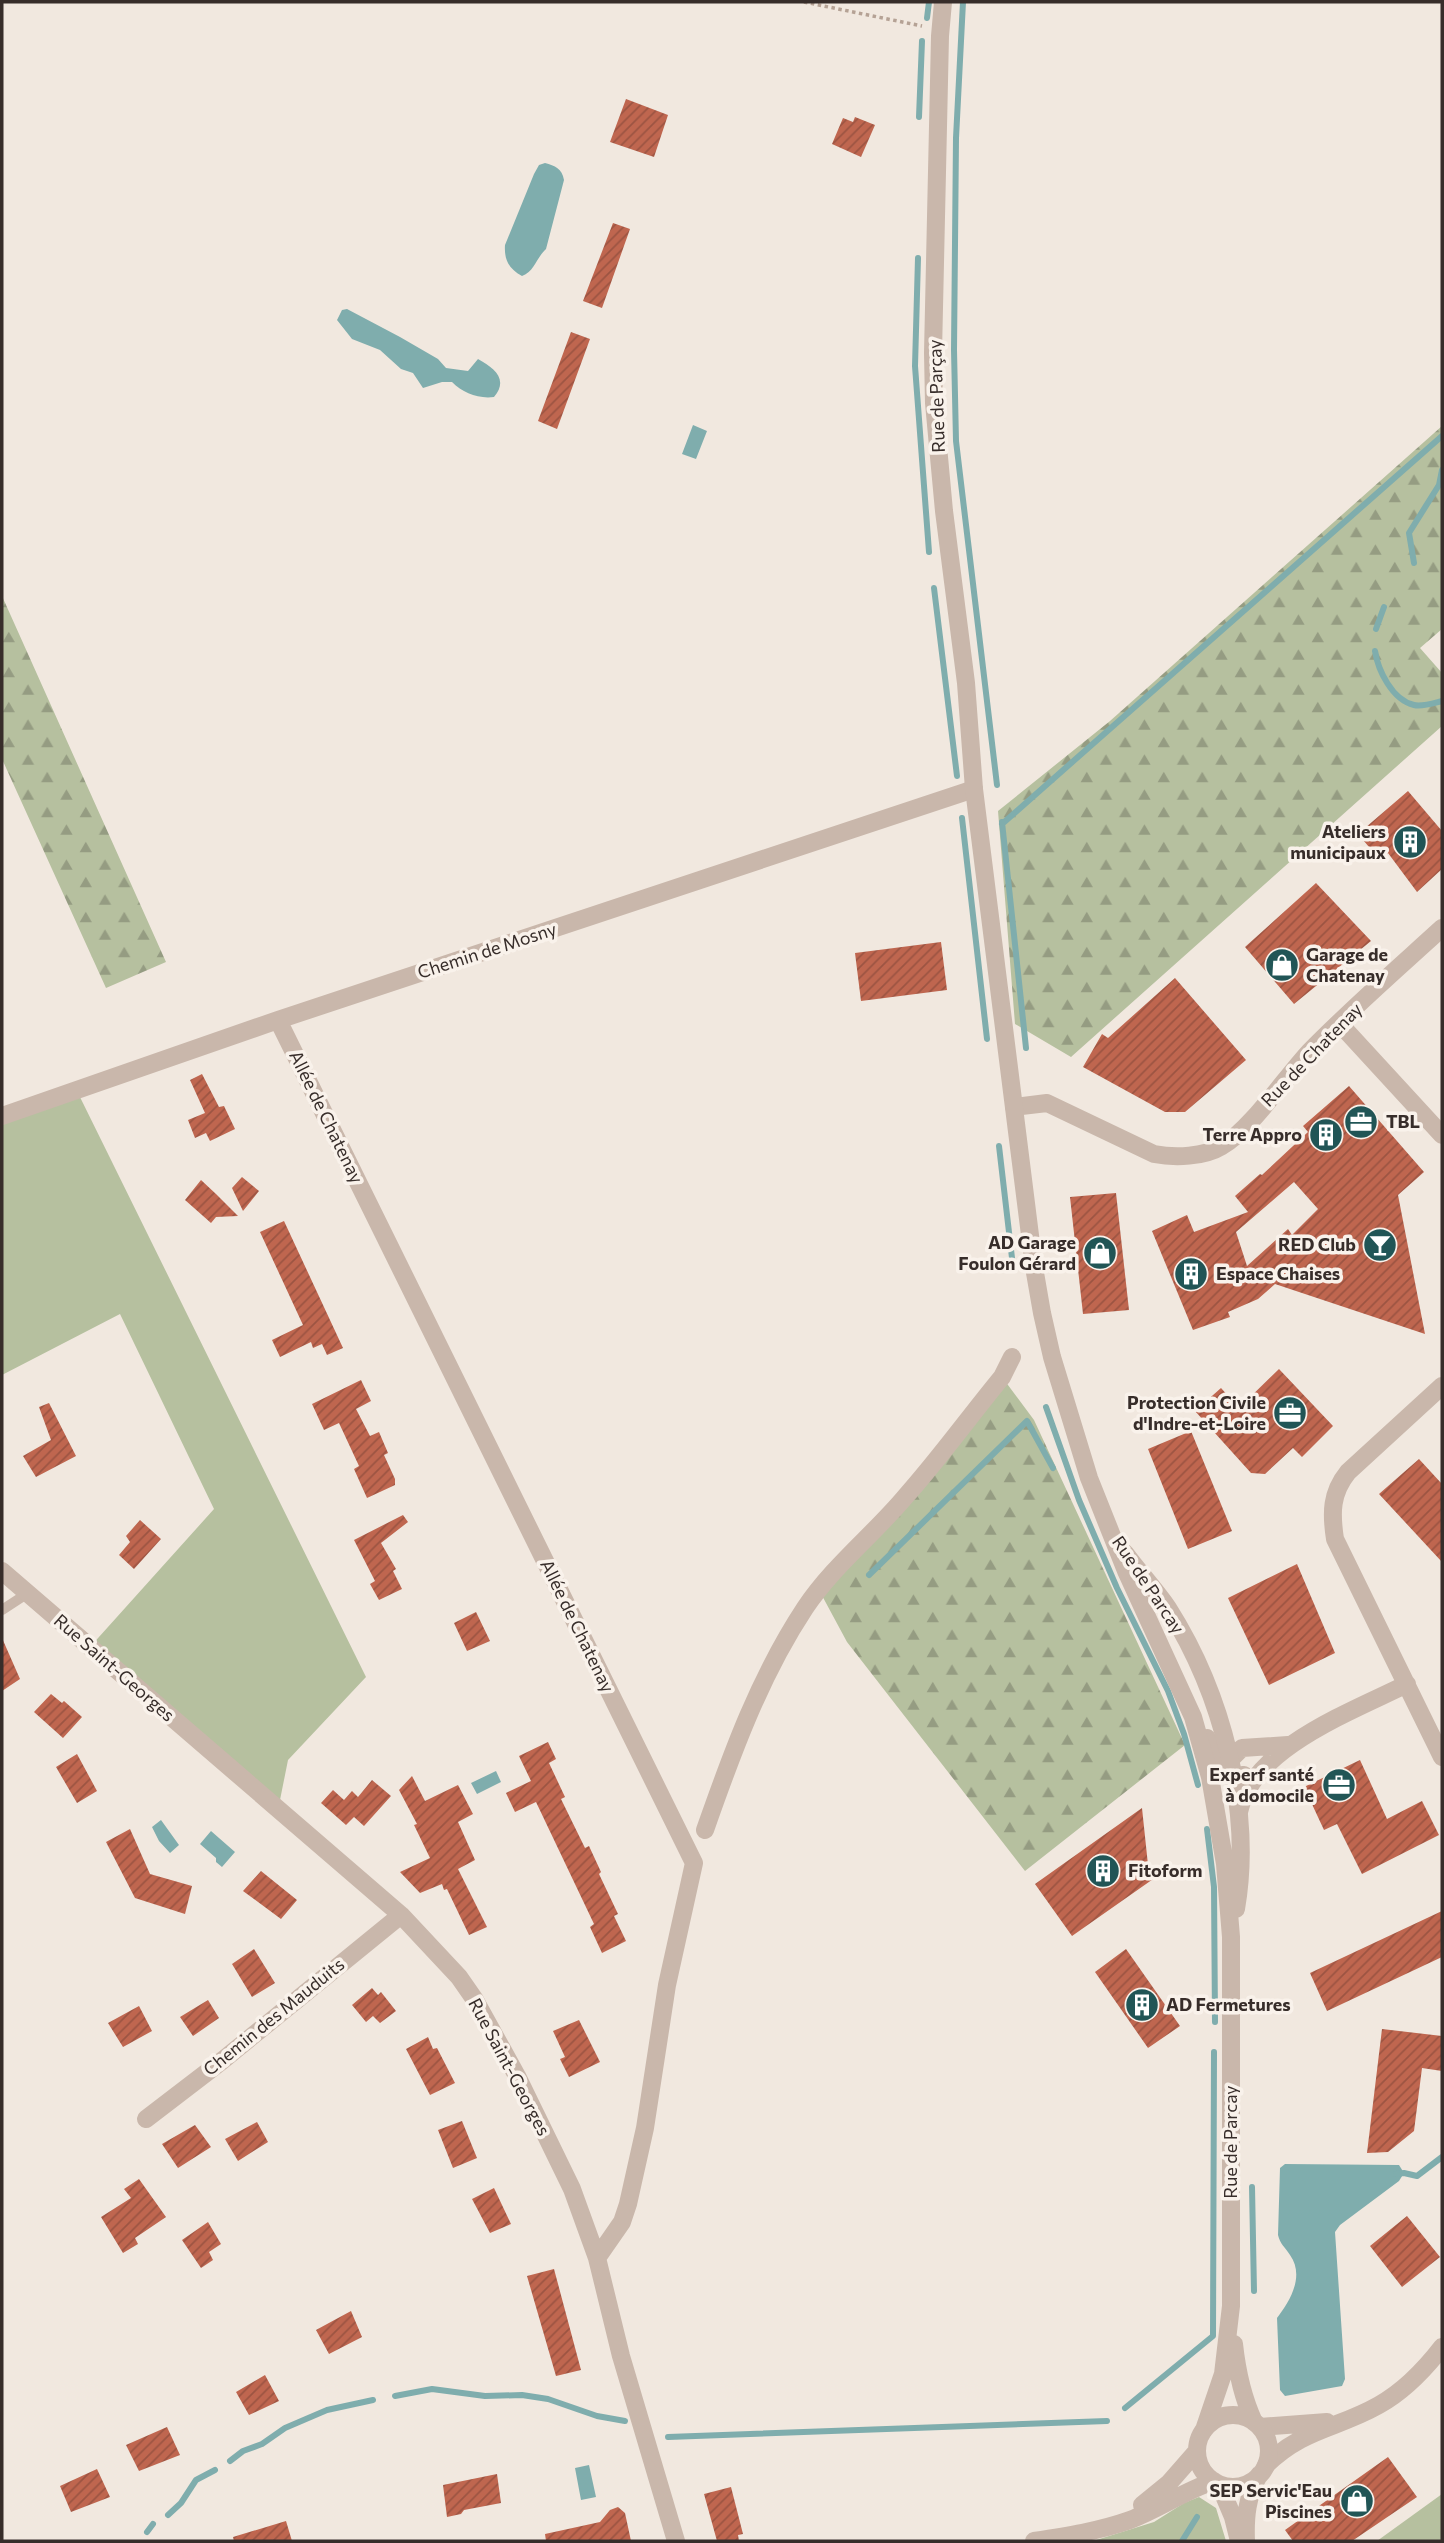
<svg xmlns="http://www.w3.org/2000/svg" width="1444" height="2543" font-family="Commissioner,sans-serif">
  <defs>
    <pattern id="forest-firs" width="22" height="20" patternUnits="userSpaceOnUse" patternTransform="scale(1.75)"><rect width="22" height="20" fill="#b6c09f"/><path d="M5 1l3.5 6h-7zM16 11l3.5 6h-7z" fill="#959c82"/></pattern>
    <pattern id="building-hatch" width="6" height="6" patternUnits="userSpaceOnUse" patternTransform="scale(1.75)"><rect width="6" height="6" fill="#bf664f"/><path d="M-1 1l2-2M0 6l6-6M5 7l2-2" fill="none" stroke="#9c5442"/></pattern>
  </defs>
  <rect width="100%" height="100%" fill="#f1e8df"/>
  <path fill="#b6c09f" d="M77 1091 366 1677 288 1760 278 1810 90 1647 214 1509 120 1314 2 1375V1116Z
    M1442 2494V2541H1377Z
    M1199 2497 1216 2508 1226 2541H1093L1154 2522 1184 2503Z"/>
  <path fill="url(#forest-firs)" d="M1442 426V629L1420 648 1442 673V726L1071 1057 1015 1024 998 811 1110 721Z
    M2 596 166 962 106 988 2 759Z
    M1002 1377 1034 1420 1185 1745 1025 1871 847 1642 819 1590Z"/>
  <path fill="#7fadad" d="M545 163C555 166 562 168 564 180L546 249C536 258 535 271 522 276 509 269 504 260 505 245L534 174 539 165Z
    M347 309 400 337 438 359 446 368 468 371 478 359C494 368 509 379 494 397 478 399 463 393 452 382H442L423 388 413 373 401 369 380 350 352 339 337 320 342 310Z
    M693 425 707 431 696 459 682 454Z
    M496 1771 501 1782 477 1794 471 1783Z
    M161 1820 179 1845 170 1853 159 1841 152 1827Z
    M211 1831 235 1852 222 1867 216 1862V1858L200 1844Z
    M1285 2164 1399 2165 1404 2173 1399 2181 1340 2225 1335 2232 1345 2379 1342 2386 1285 2396 1280 2390 1277 2318C1290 2301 1305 2276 1290 2255 1285 2247 1280 2244 1278 2235L1280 2168Z
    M589 2465 596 2497 581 2500 575 2468Z"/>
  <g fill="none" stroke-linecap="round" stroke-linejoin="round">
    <path stroke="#7fadad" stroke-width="6" d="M963 2 956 138 954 350 956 441 997 785
      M927 18 929 2
      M919 117 922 41
      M918 258 915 366 929 552
      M1414 563 1409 533 1439 485 1442 470
      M934 588 957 776
      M1376 629 1384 607
      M1375 651C1378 670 1392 700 1414 705 1422 707 1434 703 1442 701
      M962 818 987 1039
      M1002 822 1026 1048
      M1002 824 1442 436
      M999 1146 1012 1258
      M1046 1407 1079 1500 1117 1588 1168 1691 1184 1734 1198 1785
      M869 1575 1027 1421 1053 1468
      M1207 1829 1214 1887 1215 2022
      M1396 2174 1404 2173 1417 2176 1442 2157
      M1252 2187 1254 2291
      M395 2396 432 2389 485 2396 522 2395 548 2399 597 2416 625 2421
      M1125 2408 1213 2336 1214 2052
      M668 2437 1107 2421
      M230 2461 243 2451 262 2444 285 2428 327 2410 373 2400
      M168 2515 181 2503 196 2480 215 2470
      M147 2532 153 2524
      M1182 2541 1197 2517"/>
  </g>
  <path fill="url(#building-hatch)" fill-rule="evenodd" d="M626 99 668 115 654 157 610 142Z
    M855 117 875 125 861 157 832 144 843 118 853 122Z
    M613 223 630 229 602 308 583 301Z
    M571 332 590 339 557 429 538 421Z
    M1408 791 1442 831V869L1417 892 1388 853 1380 860 1358 834Z
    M1316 883 1371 941 1294 1004 1245 947Z
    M941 942 947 990 861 1001 855 953Z
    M1175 978 1246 1060 1185 1112H1165L1083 1067 1102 1034 1108 1038Z
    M202 1074 219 1107 224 1106 235 1129 210 1141 206 1133 195 1138 188 1120 205 1113 190 1080Z
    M1349 1086 1424 1172 1398 1195 1425 1334 1275 1284 1258 1299 1228 1312 1230 1317 1193 1330 1152 1231 1187 1215 1194 1232 1248 1212 1235 1196 1260 1174 1262 1175 1308 1132 1303 1126ZM1294 1182 1318 1209 1292 1235 1288 1229 1247 1266 1236 1232Z
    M242 1177 259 1191 243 1211 232 1188Z
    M201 1180 216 1194 238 1216 216 1217 211 1223 185 1200Z
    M1116 1193 1129 1310 1083 1314 1070 1197Z
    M284 1221 343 1348 327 1355 322 1344 313 1348 311 1342 280 1357 272 1340 303 1325 260 1232Z
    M1279 1369 1333 1426 1302 1457 1293 1448 1265 1474 1251 1473 1195 1411 1221 1388 1239 1408Z
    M361 1380 371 1401 356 1409 370 1436 379 1432 388 1453 384 1455 395 1479V1485L367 1498 354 1469 359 1466 339 1423 324 1430 312 1404Z
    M49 1403 76 1456 36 1477 23 1456 51 1440 39 1407Z
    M1191 1431 1232 1531 1188 1549 1148 1449Z
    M1419 1459 1442 1484V1562L1379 1494Z
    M403 1515 408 1522 381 1543 396 1569 393 1571 402 1589 379 1600 370 1584 375 1581 354 1540Z
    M140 1520 161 1539 134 1569 119 1555 130 1542 126 1536Z
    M1297 1564 1335 1653 1269 1685 1228 1598Z
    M476 1612 490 1641 467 1651 454 1623Z
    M2 1638 20 1679 2 1691Z
    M51 1694 62 1703 64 1701 82 1717 63 1738 34 1712Z
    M548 1742 556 1759 549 1763 565 1797 561 1799 585 1848 589 1846 601 1872 599 1874 618 1914 614 1916 626 1941 602 1953 590 1927 594 1924 536 1802 515 1812 506 1793 531 1781 519 1756Z
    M77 1754 97 1791 77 1803 56 1767Z
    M1360 1760 1387 1819 1422 1801 1439 1835 1362 1874 1337 1824 1324 1830 1304 1787Z
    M412 1776 425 1801 458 1785 473 1814 458 1822 475 1860 458 1869 487 1927 469 1935 447 1889 444 1890 442 1884 420 1893 400 1872 430 1858 414 1825 417 1824 399 1790Z
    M372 1780 391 1796 364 1826 354 1817 346 1825 321 1803 333 1790 344 1800 352 1791 358 1797Z
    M1142 1808 1148 1865 1156 1877 1072 1936 1035 1884Z
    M130 1829 150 1874 192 1886 185 1914 135 1898 106 1842Z
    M261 1871 297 1900 281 1919 243 1891Z
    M1442 1911V1957L1327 2011 1310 1973Z
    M254 1949 275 1983 252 1997 232 1964Z
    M1126 1949 1180 2026 1148 2048 1095 1972Z
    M372 1988 378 1995 381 1992 396 2011 380 2023 373 2016 366 2022 352 2005Z
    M208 2000 219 2018 193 2036 180 2017Z
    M139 2006 152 2031 123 2047 108 2023Z
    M579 2020 600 2062 569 2077 560 2059 565 2057 553 2031Z
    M1382 2029 1442 2036V2071L1422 2068 1414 2131 1388 2152 1367 2153Z
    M428 2037 433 2049 437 2048 455 2083 430 2095 406 2049Z
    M462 2121 477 2158 453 2168 438 2130Z
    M257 2122 268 2142 238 2161 225 2139Z
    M195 2125 211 2147 178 2168 162 2144Z
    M139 2179 166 2217 135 2238 138 2244 123 2253 101 2217 131 2198 124 2189Z
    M494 2188 511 2224 490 2233 472 2199Z
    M1407 2216 1440 2257 1402 2287 1370 2246Z
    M208 2222 221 2244 209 2252 213 2260 201 2268 182 2240Z
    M554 2269 581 2370 556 2376 527 2276Z
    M351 2311 362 2337 329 2354 316 2330Z
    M265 2375 279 2401 249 2415 236 2392Z
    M167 2427 180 2455 139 2471 126 2445Z
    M1388 2457 1417 2497 1352 2541H1293L1285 2530Z
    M97 2469 110 2497 71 2512 60 2486Z
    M497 2474 501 2503 464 2510 461 2514 447 2517 443 2485Z
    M731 2487 743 2534 738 2535 739 2541H717L704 2494Z
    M618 2507 625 2513 631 2541H546L545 2534 600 2522 610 2510Z
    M286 2521 292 2541H234L233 2537Z"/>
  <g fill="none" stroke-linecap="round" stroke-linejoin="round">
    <path stroke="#b5a295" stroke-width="3.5" stroke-dasharray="3.5 3.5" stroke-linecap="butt" d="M804 2 922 26"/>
    <path stroke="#c9b7ab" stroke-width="10" d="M2 1610 28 1593"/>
    <path stroke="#c9b7ab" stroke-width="18" d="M278 1020 694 1863 667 1985 645 2128 628 2204 622 2222 597 2258
      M1339 1023 1442 1135
      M1014 1107 1047 1103 1154 1154C1175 1158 1204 1157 1222 1146 1250 1130 1285 1078 1309 1052 1351 1009 1397 969 1442 928
      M2 1116 278 1020 974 789
      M1442 1386 1348 1472C1331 1493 1331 1513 1335 1539L1442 1757
      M2 1571 401 1915 459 1977 475 2000 517 2076 572 2189 597 2258 621 2356 676 2541
      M1207 1738C1213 1758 1220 1779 1244 1775
      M1242 1748 1288 1745
      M1220 1770 1242 1748
      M1239 1812C1252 1748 1353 1711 1407 1684
      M705 1830C732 1753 760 1676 805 1608 833 1566 873 1535 905 1497 939 1459 969 1417 1002 1377L1012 1357
      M146 2119 223 2060 401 1915
      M1260 2427 1327 2422
      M1266 2465C1304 2428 1337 2429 1379 2405 1404 2391 1425 2369 1442 2347"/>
    <path stroke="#c9b7ab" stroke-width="18" d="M943 2 940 36 933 353 934 403 944 511 966 683 974 789 1034 1267 1042 1313 1052 1357 1089 1478 1126 1571 1193 1717 1210 1777 1225 1864 1231 1937V2306L1223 2374 1204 2430
      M1125 1553C1139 1572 1155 1589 1168 1608 1222 1693 1253 1810 1236 1909
      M1234 2344C1237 2372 1242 2396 1254 2422
      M1197 2451a36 36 0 1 1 72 0a36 36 0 1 1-72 0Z
      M1219 2484 1233 2517 1239 2541
      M1142 2505 1169 2483 1197 2451
      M1034 2541C1067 2536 1099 2531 1130 2520 1159 2509 1184 2491 1214 2481
      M1246 2541C1245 2517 1247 2496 1259 2475"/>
  </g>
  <defs>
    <g id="building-disc" transform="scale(1.75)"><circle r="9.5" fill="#215556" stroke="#f9f2eb"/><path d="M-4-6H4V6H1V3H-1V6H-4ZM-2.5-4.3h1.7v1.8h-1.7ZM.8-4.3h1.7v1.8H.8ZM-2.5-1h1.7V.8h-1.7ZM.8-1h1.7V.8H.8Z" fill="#fff"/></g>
    <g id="shop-disc" transform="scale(1.75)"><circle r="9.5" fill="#215556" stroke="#f9f2eb"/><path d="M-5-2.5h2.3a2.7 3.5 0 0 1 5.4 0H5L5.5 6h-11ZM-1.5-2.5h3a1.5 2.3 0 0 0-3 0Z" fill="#fff"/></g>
    <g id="office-disc" transform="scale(1.75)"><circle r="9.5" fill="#215556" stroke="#f9f2eb"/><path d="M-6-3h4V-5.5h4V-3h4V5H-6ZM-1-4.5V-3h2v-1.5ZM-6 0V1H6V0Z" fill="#fff"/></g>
    <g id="bar-disc" transform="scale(1.75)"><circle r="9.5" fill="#215556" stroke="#f9f2eb"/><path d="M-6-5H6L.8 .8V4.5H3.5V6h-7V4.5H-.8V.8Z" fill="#fff"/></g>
  </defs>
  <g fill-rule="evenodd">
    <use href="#building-disc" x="1410" y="842"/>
    <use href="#shop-disc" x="1282" y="965"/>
    <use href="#office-disc" x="1361" y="1122"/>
    <use href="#building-disc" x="1326" y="1135"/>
    <use href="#bar-disc" x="1380" y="1245"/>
    <use href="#shop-disc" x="1100" y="1253"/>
    <use href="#building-disc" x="1191" y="1274"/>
    <use href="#office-disc" x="1290" y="1413"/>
    <use href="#office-disc" x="1339" y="1785"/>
    <use href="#building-disc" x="1103" y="1871"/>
    <use href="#building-disc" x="1142" y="2005"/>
    <use href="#shop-disc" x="1357" y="2501"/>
  </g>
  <g text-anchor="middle" stroke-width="7" stroke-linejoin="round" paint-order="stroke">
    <g font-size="18" fill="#372d2a" stroke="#f9f2eb">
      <text transform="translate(937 396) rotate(-92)" y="6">Rue de Parçay</text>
      <text transform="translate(487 951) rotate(-18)" y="6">Chemin de Mosny</text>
      <text transform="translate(1312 1055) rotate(-46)" y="6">Rue de Chatenay</text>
      <text transform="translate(326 1117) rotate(64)" y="6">Allée de Chatenay</text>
      <text transform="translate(1148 1585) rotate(56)" y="6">Rue de Parcay</text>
      <text transform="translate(577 1626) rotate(64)" y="6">Allée de Chatenay</text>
      <text transform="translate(114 1668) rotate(41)" y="6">Rue Saint-Georges</text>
      <text transform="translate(274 2017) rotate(-39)" y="6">Chemin des Mauduits</text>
      <text transform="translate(509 2067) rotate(62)" y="6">Rue Saint-Georges</text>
      <text transform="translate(1231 2142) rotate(-90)" y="6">Rue de Parcay</text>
    </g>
    <g font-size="18" font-weight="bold" fill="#372d2a" stroke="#f9f2eb" text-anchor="end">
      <text x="1386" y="838">Ateliers<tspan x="1386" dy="21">municipaux</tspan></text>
      <text x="1306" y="961" text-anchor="start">Garage de<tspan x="1306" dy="21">Chatenay</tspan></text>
      <text x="1386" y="1128" text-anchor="start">TBL</text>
      <text x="1302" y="1141">Terre Appro</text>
      <text x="1076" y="1249">AD Garage<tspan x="1076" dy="21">Foulon Gérard</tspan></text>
      <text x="1356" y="1251">RED Club</text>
      <text x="1216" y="1280" text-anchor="start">Espace Chaises</text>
      <text x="1266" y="1409">Protection Civile<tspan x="1266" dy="21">d'Indre-et-Loire</tspan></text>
      <text x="1314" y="1781">Experf santé<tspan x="1314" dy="21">à domocile</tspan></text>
      <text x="1128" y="1877" text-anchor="start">Fitoform</text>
      <text x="1166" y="2011" text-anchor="start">AD Fermetures</text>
      <text x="1332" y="2497">SEP Servic'Eau<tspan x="1332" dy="21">Piscines</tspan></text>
    </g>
  </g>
  <rect width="1444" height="2543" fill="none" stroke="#372d2a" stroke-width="7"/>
</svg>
